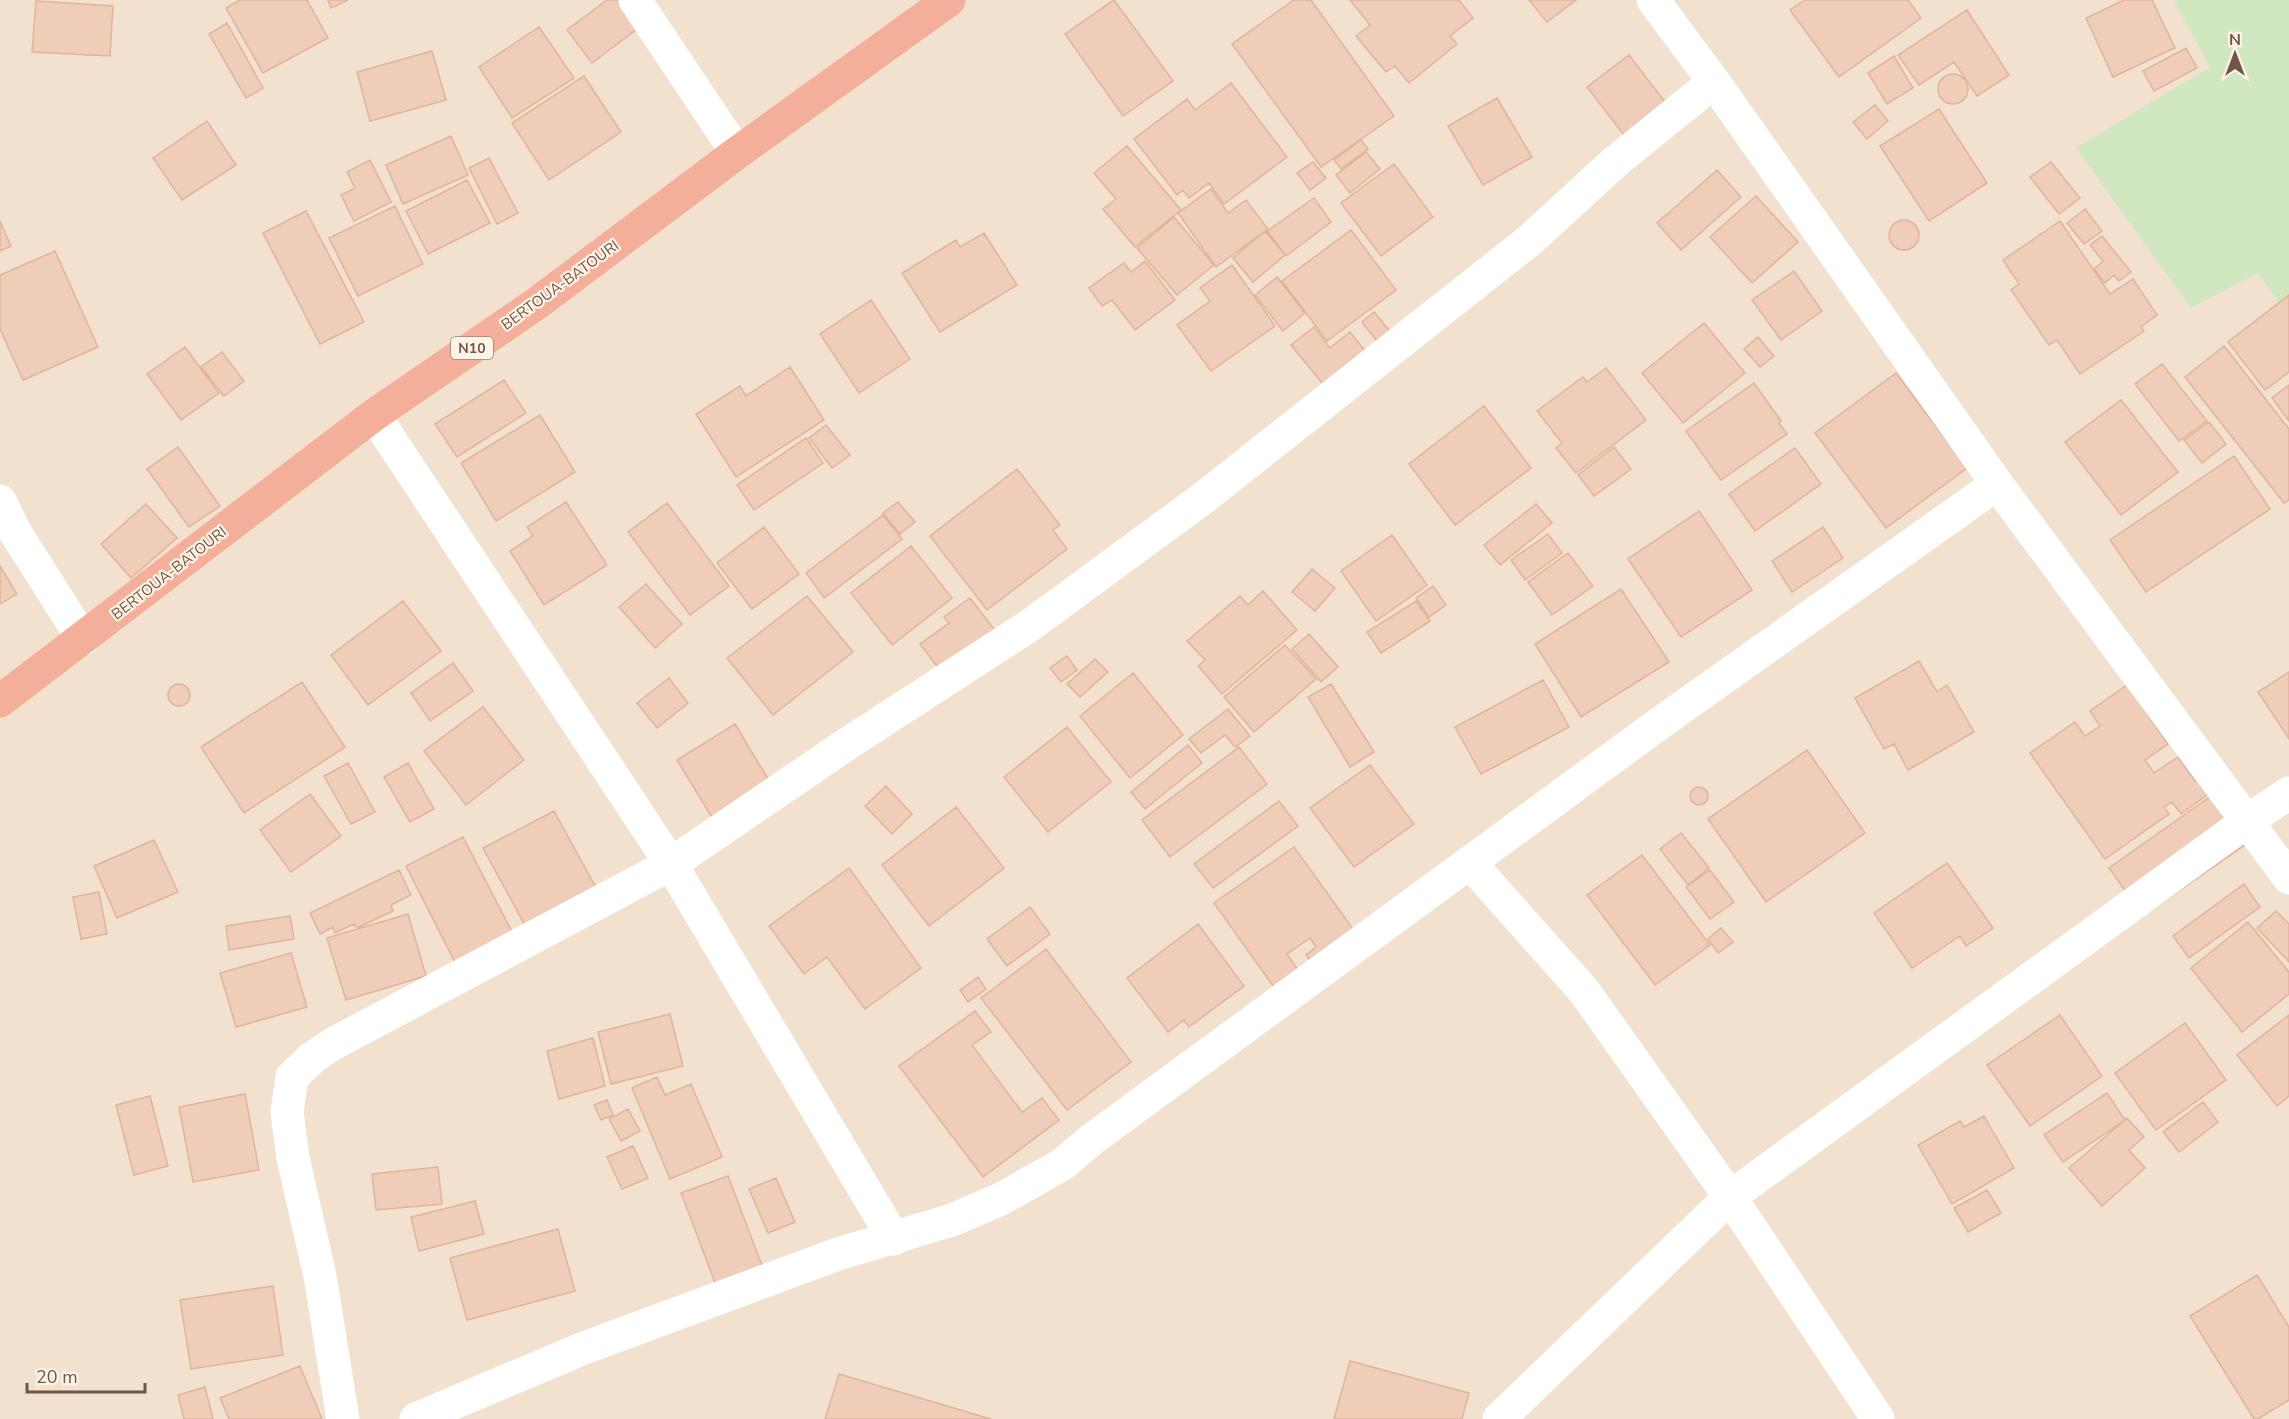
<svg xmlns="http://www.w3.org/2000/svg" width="2289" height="1419" font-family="'Nunito Sans',sans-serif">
  <rect width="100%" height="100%" fill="#fbf0e0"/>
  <path fill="#f2e1cf" d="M0 0H2173L2211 67 2257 273 2289 316V1419H0Z"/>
  <path fill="#d1e7c0" d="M2173 0H2289V316L2257 273 2191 308 2076 148 2210 67Z"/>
  <path fill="#efcdb9" stroke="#e1b49a" stroke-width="1.5" d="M240 0H307L328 38 263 73 226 8Z
    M328 0H348L331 8Z
    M607 0H628L645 23 592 63 567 30Z
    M1114 0 1173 81 1123 116 1065 34Z
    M1294 0H1311L1394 116 1321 167 1232 44Z
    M1350 0H1459L1473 18 1450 36 1457 44 1409 83 1395 66 1386 72 1356 36 1370 25Z
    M1529 0H1576L1547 22Z
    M1805 0H1908L1921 18 1839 77 1790 10Z
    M2124 0H2152L2175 48 2113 77 2086 18Z
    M36 1 113 6 110 56 32 52Z
    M1967 10 2009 75 1977 96 1954 62 1919 85 1898 55Z
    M227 23 263 88 246 98 209 34Z
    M539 27 574 78 512 118 479 67Z
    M2186 48 2197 68 2154 91 2143 71Z
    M432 51 446 100 370 121 357 72Z
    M1629 55 1672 111 1630 143 1587 87Z
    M1894 56 1913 88 1887 104 1868 73Z
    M1938 89a15 15 0 1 1 30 0a15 15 0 1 1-30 0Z
    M584 76 621 132 549 180 512 123Z
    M1231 83 1287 157 1224 204 1209 183 1189 198 1183 190 1177 195 1134 139 1187 99 1195 110Z
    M1497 98 1532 157 1483 185 1448 126Z
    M1875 105 1888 121 1867 139 1853 122Z
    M1939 109 1987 183 1929 221 1880 146Z
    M207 121 236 165 182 200 153 158Z
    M451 136 468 175 403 204 386 165Z
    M1361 140 1368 149 1341 169 1334 160Z
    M1127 146 1181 210 1135 247 1103 209 1116 199 1094 173Z
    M1366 152 1380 169 1350 193 1336 175Z
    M489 158 518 213 497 224 469 168Z
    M370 160 391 202 354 221 341 195 355 188 347 172Z
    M1313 162 1326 178 1310 190 1297 173Z
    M2051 162 2080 198 2059 214 2030 177Z
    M1394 164 1433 217 1381 256 1341 203Z
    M1717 170 1741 197 1681 250 1657 223Z
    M467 180 490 223 428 254 406 211Z
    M1211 189 1228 213 1246 200 1268 229 1216 267 1178 213Z
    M1756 196 1798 242 1752 283 1710 237Z
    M1314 198 1331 222 1286 256 1267 231Z
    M395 206 423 264 358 296 329 238Z
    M2085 209 2102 231 2084 244 2067 223Z
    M306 211 364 322 320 344 263 233Z
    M1174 217 1214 265 1177 295 1137 248Z
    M1889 235a15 15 0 1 1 30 0a15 15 0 1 1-30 0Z
    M0 221 11 246 0 251Z
    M2060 221 2110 294 2133 279 2157 315 2141 327 2144 331 2080 374 2057 340 2049 345 2011 290 2019 284 2003 260Z
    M1351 230 1396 290 1327 341 1282 281Z
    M1265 231 1285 255 1253 282 1233 258Z
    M984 233 1017 285 940 332 902 273 956 240 960 247Z
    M2102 236 2131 272 2119 281 2114 275 2105 283 2094 269 2103 261 2090 245Z
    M55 251 98 347 23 380 0 329V275Z
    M1145 261 1175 300 1135 330 1112 300 1102 306 1089 288 1124 263 1131 272Z
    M1232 265 1275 326 1211 371 1177 325 1210 301 1200 288Z
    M1794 271 1822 311 1781 340 1752 300Z
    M1277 277 1305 313 1283 331 1255 295Z
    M2289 295V372L2265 390 2228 342Z
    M871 300 910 359 859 393 820 334Z
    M1374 312 1393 335 1380 345 1362 322Z
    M1704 323 1745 373 1683 423 1642 373Z
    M1314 327 1330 348 1350 332 1373 361 1331 394 1291 345Z
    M1758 337 1774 356 1760 367 1744 349Z
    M2224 346 2289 429V500L2284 503 2185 377Z
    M185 347 219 393 181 420 147 374Z
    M222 352 244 381 224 396 201 367Z
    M2162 364 2207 421 2179 441 2135 384Z
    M790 367 824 420 736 477 696 414 740 386 746 396Z
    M1606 368 1646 420 1576 473 1556 448 1562 443 1537 411 1583 377 1587 382Z
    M1896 373 1967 468 1886 528 1815 433Z
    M504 380 526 413 457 457 435 424Z
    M1754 383 1781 421 1779 423 1787 434 1721 480 1686 431Z
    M2289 385V421L2272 398Z
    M2121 400 2178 472 2121 515 2065 442Z
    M1484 406 1531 468 1455 525 1409 464Z
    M540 415 575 472 496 521 461 463Z
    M2209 422 2226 444 2202 463 2184 440Z
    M826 425 850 455 832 468 809 438Z
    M806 438 823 463 754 510 737 485Z
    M178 447 220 506 189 527 147 469Z
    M1614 447 1631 469 1594 496 1578 475Z
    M1795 448 1821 484 1755 531 1729 494Z
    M2234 456 2270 509 2146 592 2110 540Z
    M1017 469 1060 525 1053 530 1067 549 987 610 930 536Z
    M566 502 607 565 544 605 510 551 533 536 527 527Z
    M898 502 915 522 900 534 883 513Z
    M667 503 729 586 690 615 628 532Z
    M146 504 177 538 131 578 101 544Z
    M1536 504 1552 523 1500 565 1484 545Z
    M1699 511 1752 590 1681 637 1628 559Z
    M883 515 902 539 824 598 806 573Z
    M764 527 799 574 752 609 717 563Z
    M1823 527 1843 558 1792 592 1772 561Z
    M1548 534 1562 553 1525 580 1511 560Z
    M1392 535 1427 585 1376 621 1341 571Z
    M911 546 952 598 892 645 851 593Z
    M1568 553 1593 586 1552 615 1528 582Z
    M0 566 17 594 0 604Z
    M1312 569 1335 588 1315 611 1292 592Z
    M646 584 682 624 655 648 619 607Z
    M1433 586 1446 605 1429 617 1416 598Z
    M1621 589 1669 662 1581 717 1535 644Z
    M1263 591 1297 630 1222 694 1198 666 1205 660 1187 641 1240 596 1248 605Z
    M807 596 853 652 773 715 727 658Z
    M970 598 1004 642 949 682 920 644 949 623 944 617Z
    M403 601 441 651 368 705 331 655Z
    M1416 601 1430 621 1381 653 1367 632Z
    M1309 634 1338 667 1321 682 1292 649Z
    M1285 645 1316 679 1254 732 1224 697Z
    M1067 656 1077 670 1061 682 1050 668Z
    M1095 659 1108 672 1080 697 1067 684Z
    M1919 661 1937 692 1947 685 1974 732 1908 770 1894 744 1884 749 1855 698Z
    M453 663 473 691 430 721 411 693Z
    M2289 672V739L2258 692Z
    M1133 673 1183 735 1130 778 1080 716Z
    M669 678 688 703 657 728 637 703Z
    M1543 680 1569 727 1481 774 1455 727Z
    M302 682 345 747 244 813 201 747Z
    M168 695a11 11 0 1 1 22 0a11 11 0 1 1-22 0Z
    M1331 684 1374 752 1350 767 1308 697Z
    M2127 685 2168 744 2145 760 2154 773 2178 757 2195 781 2204 775 2214 790 2181 814 2172 802 2164 807 2169 814 2105 859 2030 753 2075 722 2085 736 2100 726 2090 711Z
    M483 707 524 760 466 805 424 751Z
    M1228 709 1250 736 1235 747 1225 735 1201 753 1189 739Z
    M735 724 777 794 719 829 677 760Z
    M1067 727 1111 782 1048 832 1004 777Z
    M1188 745 1202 763 1145 809 1131 792Z
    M1239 747 1267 784 1170 857 1142 820Z
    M1807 750 1865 833 1766 902 1708 819Z
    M348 763 375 812 351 824 324 776Z
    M408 763 434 809 410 822 384 777Z
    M1370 765 1414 824 1354 867 1310 808Z
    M886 786 912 814 892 834 865 806Z
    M1690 796a9 9 0 1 1 18 0a9 9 0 1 1-18 0Z
    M310 794 341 836 291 872 260 830Z
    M2214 794 2249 842 2143 916 2109 868Z
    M1279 801 1298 826 1213 888 1194 864Z
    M956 807 1004 868 929 926 882 865Z
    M554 811 600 895 529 933 483 848Z
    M1681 833 1709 868 1688 885 1660 849Z
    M463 837 525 957 467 986 406 866Z
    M154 840 178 892 117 918 94 866Z
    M1294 847 1358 936 1314 966 1306 955 1316 947 1310 938 1287 954 1302 976 1278 993 1214 903Z
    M1642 855 1710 945 1655 985 1587 895Z
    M1947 863 1993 928 1966 946 1960 936 1912 968 1874 913Z
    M849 868 921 968 865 1009 827 957 804 974 769 926Z
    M399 870 411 895 391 905 393 911 357 928 354 924 335 933 333 927 320 934 310 913Z
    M1710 870 1734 902 1710 919 1686 887Z
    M2244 884 2260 907 2189 958 2173 936Z
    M99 892 107 934 81 939 73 897Z
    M1030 907 1050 934 1007 966 987 939Z
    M2276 911 2289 924V962L2257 928Z
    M408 914 426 976 346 1000 327 938Z
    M290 916 294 939 229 950 226 926Z
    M2248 922 2289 972V994L2242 1032 2191 968Z
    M1198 924 1244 986 1189 1027 1184 1020 1168 1032 1127 978Z
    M1721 928 1733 942 1718 953 1708 939Z
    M1046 949 1131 1062 1067 1110 981 998Z
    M291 953 307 1007 236 1027 220 973Z
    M978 977 986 989 968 1002 960 990Z
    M975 1011 991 1032 972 1045 1022 1112 1042 1098 1059 1120 983 1177 899 1066Z
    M670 1014 683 1066 611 1084 598 1032Z
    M2060 1015 2102 1076 2030 1126 1987 1065Z
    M2289 1015V1096L2277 1106 2237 1055Z
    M2185 1023 2226 1080 2156 1130 2115 1073Z
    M593 1038 605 1086 559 1099 547 1051Z
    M657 1077 665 1095 691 1084 722 1157 670 1179 632 1088Z
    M2107 1093 2125 1120 2063 1162 2044 1135Z
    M245 1094 259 1170 193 1182 179 1107Z
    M150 1096 168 1166 134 1175 116 1105Z
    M607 1100 613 1115 601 1120 594 1105Z
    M2203 1102 2218 1122 2179 1152 2163 1132Z
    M628 1109 640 1131 621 1141 609 1119Z
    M1984 1116 2014 1168 1952 1204 1918 1145 1960 1121 1964 1127Z
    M2127 1118 2144 1137 2129 1150 2145 1168 2102 1206 2069 1168Z
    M633 1146 648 1178 622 1189 607 1157Z
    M438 1167 442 1204 376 1210 372 1174Z
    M728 1176 766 1276 719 1293 681 1193Z
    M776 1178 795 1222 768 1233 749 1189Z
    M1987 1190 2001 1213 1968 1232 1954 1208Z
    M475 1201 484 1234 419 1251 411 1217Z
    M558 1229 575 1291 467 1320 450 1258Z
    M2257 1275 2289 1327V1400L2258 1419H2254L2190 1316Z
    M273 1286 283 1355 191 1369 180 1300Z
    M1350 1361 1469 1393 1462 1419H1334Z
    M300 1366 322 1419H229L220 1398Z
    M839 1374 991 1419H825Z
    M205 1387 213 1419H184L178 1395Z"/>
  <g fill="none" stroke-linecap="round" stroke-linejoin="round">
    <path stroke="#fff" stroke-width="33" d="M635 0 737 153
      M1653 0 1714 82 1997 484 2289 878
      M374 415 671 864 894 1239
      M0 501 15 532 83 639
      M1471 864 1584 991 1730 1197 1878 1419
      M343 1419 320 1276 293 1158 287 1112 292 1077 312 1058 331 1045 671 864 847 744 1029 626 1202 499 1530 240 1615 162 1714 82
      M416 1419 584 1348 838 1254 952 1220 1001 1199 1063 1164 1091 1140 1660 723 1997 484
      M1499 1419 1730 1197 2246 822 2289 793"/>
    <path stroke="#f3af99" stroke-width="33" d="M0 701 374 415 536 304 737 153 949 0"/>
  </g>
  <g text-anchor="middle" stroke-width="4.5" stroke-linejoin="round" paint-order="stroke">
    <rect fill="#fef4e6" stroke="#9b8578" stroke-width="1.5" x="451" y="337" width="42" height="22" rx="4.5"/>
    <g font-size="14" font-weight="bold" fill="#705649">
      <text x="472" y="353">N10</text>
    </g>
    <g font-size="15" fill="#705649" stroke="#fef4e6">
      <text transform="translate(560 285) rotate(-36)" y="5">BERTOUA-BATOURI</text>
      <text transform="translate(169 573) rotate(-38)" y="5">BERTOUA-BATOURI</text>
    </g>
  </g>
  <g transform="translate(2235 54)" stroke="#fef4e6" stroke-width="4.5" paint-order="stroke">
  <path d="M0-4.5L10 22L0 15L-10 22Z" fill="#705649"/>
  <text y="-9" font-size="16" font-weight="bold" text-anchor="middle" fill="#705649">N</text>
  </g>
  <path d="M27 1383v9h118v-9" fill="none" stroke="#705649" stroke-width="3"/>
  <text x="36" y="1383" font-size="18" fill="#705649" stroke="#fef4e6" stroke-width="4.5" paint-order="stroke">20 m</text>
</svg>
